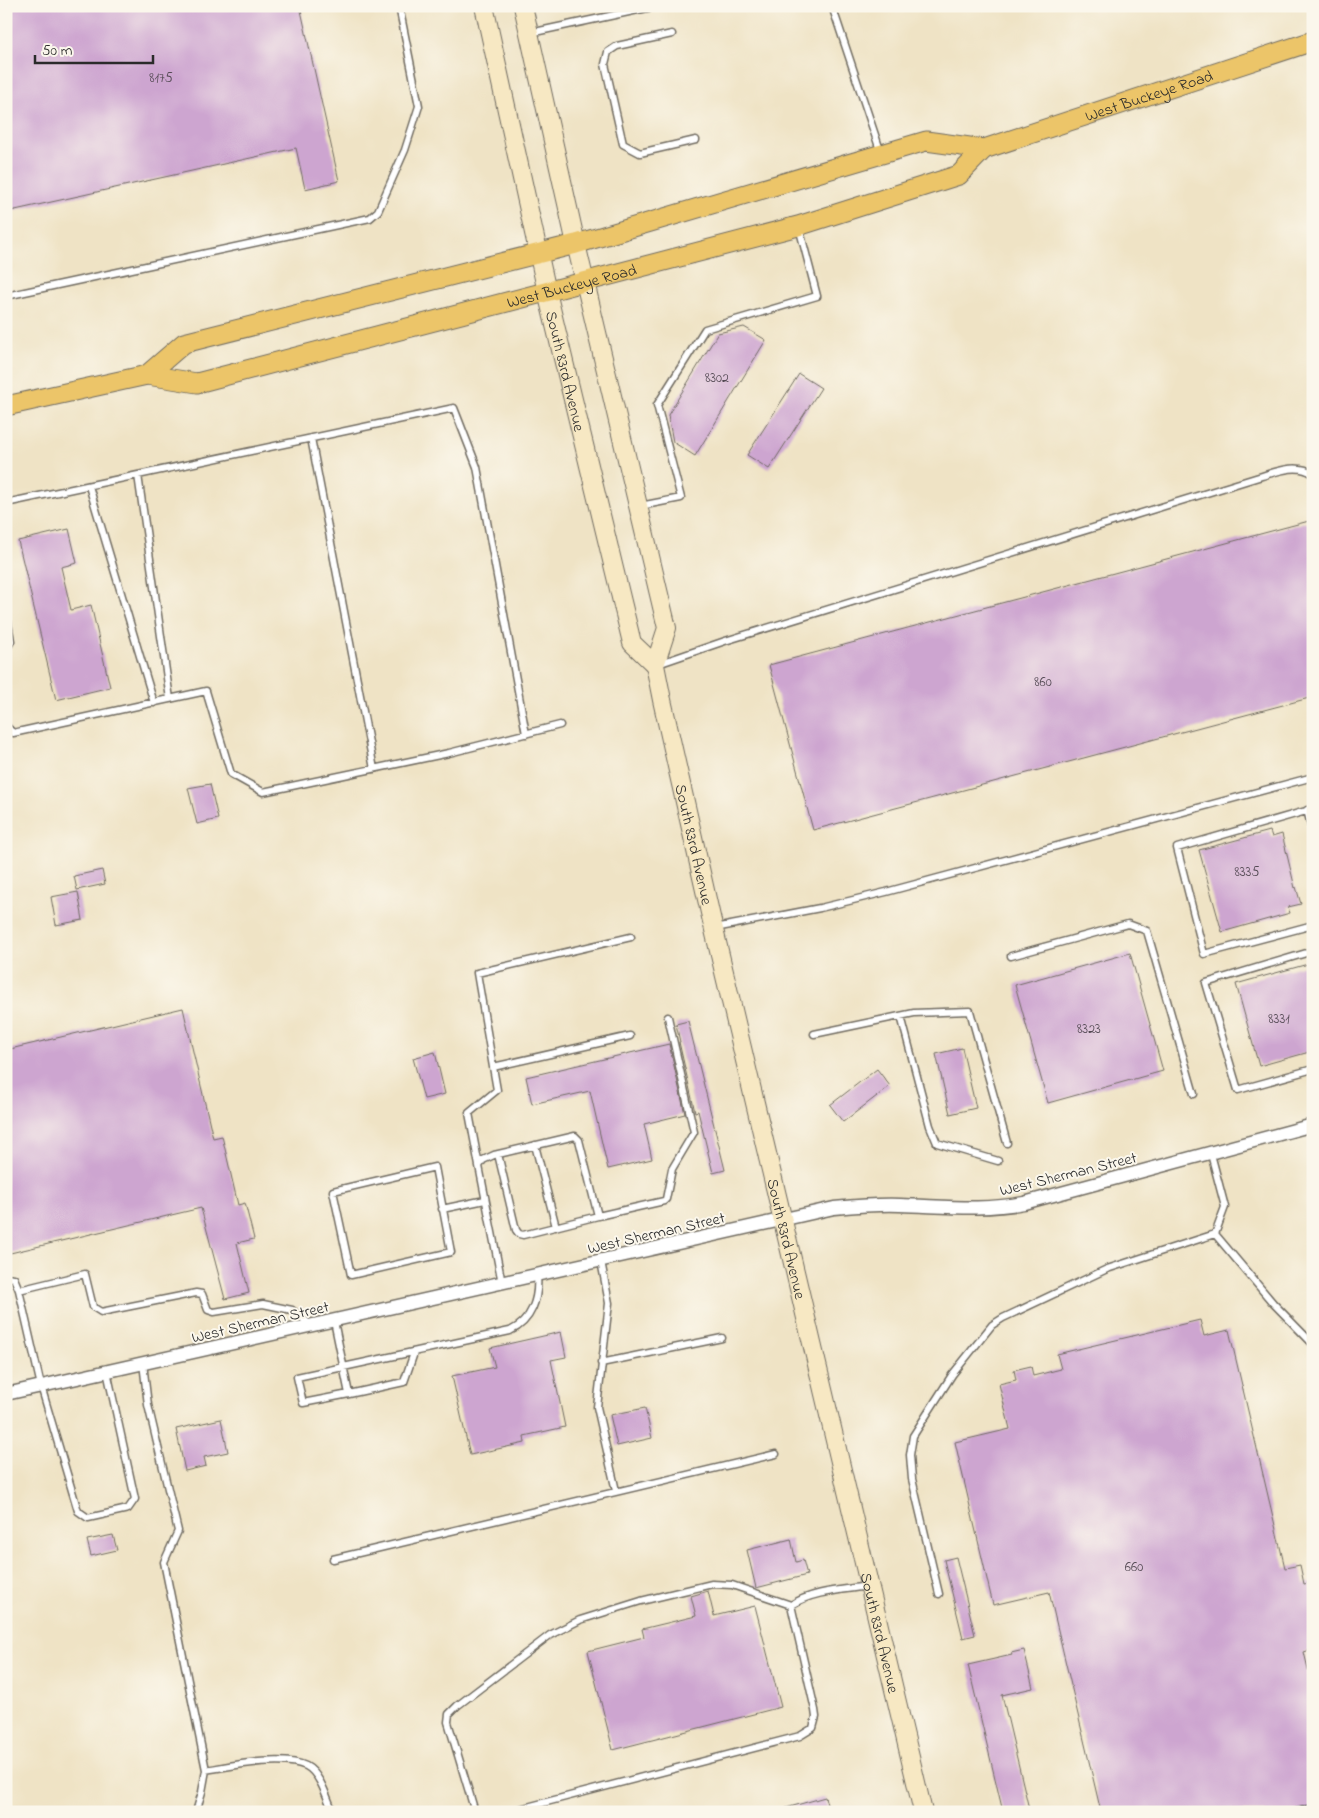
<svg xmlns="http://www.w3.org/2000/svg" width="1319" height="1818" font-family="'Indie Flower',sans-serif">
  <rect width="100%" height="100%" fill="#fbf7ec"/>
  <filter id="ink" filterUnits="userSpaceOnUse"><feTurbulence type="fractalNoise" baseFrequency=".02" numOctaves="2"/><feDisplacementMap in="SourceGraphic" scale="10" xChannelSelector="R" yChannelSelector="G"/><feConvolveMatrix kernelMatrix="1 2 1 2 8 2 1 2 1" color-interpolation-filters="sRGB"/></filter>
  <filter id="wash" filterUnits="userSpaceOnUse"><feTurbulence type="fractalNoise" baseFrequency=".0096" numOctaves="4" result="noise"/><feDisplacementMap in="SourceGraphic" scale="20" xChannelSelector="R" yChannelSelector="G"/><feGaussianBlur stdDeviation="1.12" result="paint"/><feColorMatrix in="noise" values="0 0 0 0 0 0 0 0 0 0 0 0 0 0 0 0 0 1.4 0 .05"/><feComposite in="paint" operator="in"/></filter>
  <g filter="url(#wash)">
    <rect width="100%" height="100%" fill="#efe3c5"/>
    <g id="blocks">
      <path fill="#cda5d0" d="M6 6H300L339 181 305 189 296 148 6 212Z
        M744 327 766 340 695 456 673 442 668 415 718 333Z
        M799 374 821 388 769 469 747 455Z
        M1309 521 1313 535V697L813 830 769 665Z
        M69 529 77 563 61 567 71 610 91 605 110 687 56 700 18 541Z
        M210 784 218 819 197 824 188 788Z
        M1270 831 1272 837 1282 834 1295 888 1296 887 1301 904 1288 907 1290 913 1222 932 1199 850Z
        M102 870 105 884 77 890 74 876Z
        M78 892 83 920 56 925 51 897Z
        M1130 953 1163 1071 1048 1103 1015 985Z
        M1308 964 1310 970 1313 969V1051L1259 1066 1236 984Z
        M183 1008 213 1138 222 1136 238 1205 245 1203 254 1239 237 1243 249 1293 225 1299 201 1208 6 1254V1050Z
        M688 1021 725 1170 713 1173 698 1111 695 1112 679 1042H680L676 1024Z
        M669 1044 685 1114 644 1124 652 1159 608 1169 590 1091 532 1104 526 1077Z
        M962 1048 976 1108 950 1114 936 1054Z
        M435 1052 445 1094 424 1099 413 1058Z
        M877 1069 890 1086 843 1122 830 1105Z
        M1200 1320 1204 1336 1229 1330 1285 1568 1300 1565 1304 1584 1313 1582V1649L1304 1652 1313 1690V1812H1101L1049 1592 993 1605 955 1442 1010 1429 999 1384 1016 1380 1014 1370 1031 1366 1033 1376 1061 1369 1057 1354Z
        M561 1332 566 1357 551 1360 565 1427 524 1436 525 1443 470 1455 452 1376 495 1367 490 1348Z
        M645 1408 652 1438 617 1446 610 1415Z
        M221 1419 228 1452 204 1457 206 1466 185 1471 176 1429Z
        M113 1535 117 1550 91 1556 87 1540Z
        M791 1539 796 1562 803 1560 807 1575 756 1588 747 1550Z
        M956 1557 975 1635 963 1638 944 1560Z
        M708 1591 714 1616 755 1606 781 1707 613 1750 588 1651 644 1637 642 1629 696 1616 691 1596Z
        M1024 1650 1033 1688 1002 1695 1029 1809 1017 1812H1003L968 1665 1012 1655 1011 1653Z
        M825 1797 829 1812H787L786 1808Z"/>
    </g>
  </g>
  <g filter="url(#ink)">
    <use href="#blocks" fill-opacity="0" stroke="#706b61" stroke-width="1"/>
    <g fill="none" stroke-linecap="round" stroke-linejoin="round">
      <g stroke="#706b61" stroke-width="9">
        <path id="lane" d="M832 6 881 153
          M530 33 657 6
          M672 34 617 46 608 52 605 64 623 144 640 153 696 140
          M6 296 370 218 378 211 405 150 419 106 399 6
          M311 438 374 769
          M138 475 170 699
          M89 486 154 703
          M6 503 454 408 477 467 526 734
          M640 506 681 498 657 405 705 329 817 296 799 227
          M6 611 11 641 6 650
          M658 664 725 641 1262 476C1278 471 1299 463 1313 474
          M6 726 13 733 206 691 231 774 263 792 449 753 560 725
          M1313 809 1177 848 1204 954 1313 925
          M1307 810 1313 833
          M715 928 820 908 886 892 1313 777
          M1313 951 1206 983 1238 1090 1313 1069
          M1011 956 1128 924 1147 931 1194 1094
          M901 1016 930 1126 937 1143 998 1161
          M814 1034 914 1013 970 1011 1007 1143
          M493 1067 477 973 631 937
          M535 1145 556 1227
          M498 1154 516 1230 519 1234 523 1235 598 1216
          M479 1166 469 1113 497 1090 493 1067 630 1036
          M435 1167 451 1252 351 1275 333 1191Z
          M442 1209 485 1200
          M1215 1234 1273 1303 1313 1344
          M601 1261 609 1303 597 1407 616 1491
          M6 1277 14 1278 19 1290
          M502 1283 479 1166 483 1160 494 1155 575 1136 579 1140 598 1216 664 1201 666 1199 672 1169 694 1132 668 1017
          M334 1321 349 1394 404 1382 414 1353
          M143 1363 148 1405 178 1531 164 1562 206 1770 202 1792 196 1812
          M601 1363 722 1338
          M107 1371 135 1499 128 1509 88 1518 78 1511 41 1386 19 1290 85 1274 93 1307 101 1312 196 1293 202 1294 208 1310 214 1312 263 1304 292 1310 311 1325
          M349 1394 303 1403 297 1377 510 1331C532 1321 539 1298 537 1276
          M333 1559 776 1454
          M939 1594 912 1479 910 1455 913 1436 952 1375 992 1325 1003 1318 1107 1269 1215 1234 1225 1207 1211 1154
          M791 1605C813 1591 843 1590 868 1586
          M206 1770C230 1766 283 1755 306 1766 320 1773 327 1798 333 1812
          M475 1812 448 1722 449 1714 457 1706 550 1635 580 1620 641 1601 712 1584 732 1585 791 1605
          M508 1812 800 1736 813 1728 816 1717 815 1710 791 1605"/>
      </g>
      <g stroke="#706b61" stroke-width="15">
        <path id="street" d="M6 1394 834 1208C856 1206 878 1204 900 1205 942 1206 982 1211 1024 1203L1313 1125"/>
      </g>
      <g stroke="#706b61" stroke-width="20">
        <g id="secondary">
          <path id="s1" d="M484 6 547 292 632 643 655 665"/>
          <path id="s2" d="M523 6 576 244 667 628 655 665 662 700 711 917 923 1812"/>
        </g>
      </g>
      <g stroke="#706b61" stroke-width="21">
        <g id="primary">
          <path id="s3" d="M147 375 184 343 576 244 926 141 984 149 1313 41"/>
          <path id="s4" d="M6 406 147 375 197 383 798 226 959 175 984 149"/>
        </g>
      </g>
      <use href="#lane" stroke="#fff" stroke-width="6"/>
      <use href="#street" stroke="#fff" stroke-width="12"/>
      <use href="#secondary" stroke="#f7e8c3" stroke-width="18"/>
      <use href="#primary" stroke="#ecc569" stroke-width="19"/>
      <g stroke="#2b2b2b" stroke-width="5.5">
        <path id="rail" d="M1290 1812 1313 1806"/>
      </g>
      <use href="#rail" stroke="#fbf7ec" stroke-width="4" stroke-dasharray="11" stroke-linecap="butt"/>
    </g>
  </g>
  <g text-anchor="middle" stroke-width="4" stroke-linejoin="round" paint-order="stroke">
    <g font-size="14" fill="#544a54">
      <text x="161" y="82">8175</text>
      <text x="717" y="382">8302</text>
      <text x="1043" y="686">860</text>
      <text x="1247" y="876">8335</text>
      <text x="1279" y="1023">8331</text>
      <text x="1089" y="1033">8323</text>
      <text x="1134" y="1571">660</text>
    </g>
    <g font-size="16" fill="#2b2b2b" stroke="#fbf7ec">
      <text dy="6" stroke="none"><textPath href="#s3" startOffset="1050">West Buckeye Road</textPath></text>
      <text dy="6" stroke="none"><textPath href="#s4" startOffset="582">West Buckeye Road</textPath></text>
      <text dy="6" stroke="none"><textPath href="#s1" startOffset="374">South 83rd Avenue</textPath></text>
      <text dy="6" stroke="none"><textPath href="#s2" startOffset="861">South 83rd Avenue</textPath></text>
      <text transform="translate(1068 1173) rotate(-14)" y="6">West Sherman Street</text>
      <text transform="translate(656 1232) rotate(-13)" y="6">West Sherman Street</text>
      <text dy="6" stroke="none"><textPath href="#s2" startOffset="1266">South 83rd Avenue</textPath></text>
      <text transform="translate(260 1321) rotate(-13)" y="6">West Sherman Street</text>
      <text dy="6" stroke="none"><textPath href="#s2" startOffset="1671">South 83rd Avenue</textPath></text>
    </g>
  </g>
  <rect width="1319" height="1818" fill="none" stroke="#fbf7ec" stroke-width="25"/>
  <path d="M35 55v8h118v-8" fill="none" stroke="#2b2b2b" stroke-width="2.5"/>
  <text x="42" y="55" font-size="15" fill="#2b2b2b" stroke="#fbf7ec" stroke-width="4" paint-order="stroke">50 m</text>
</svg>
